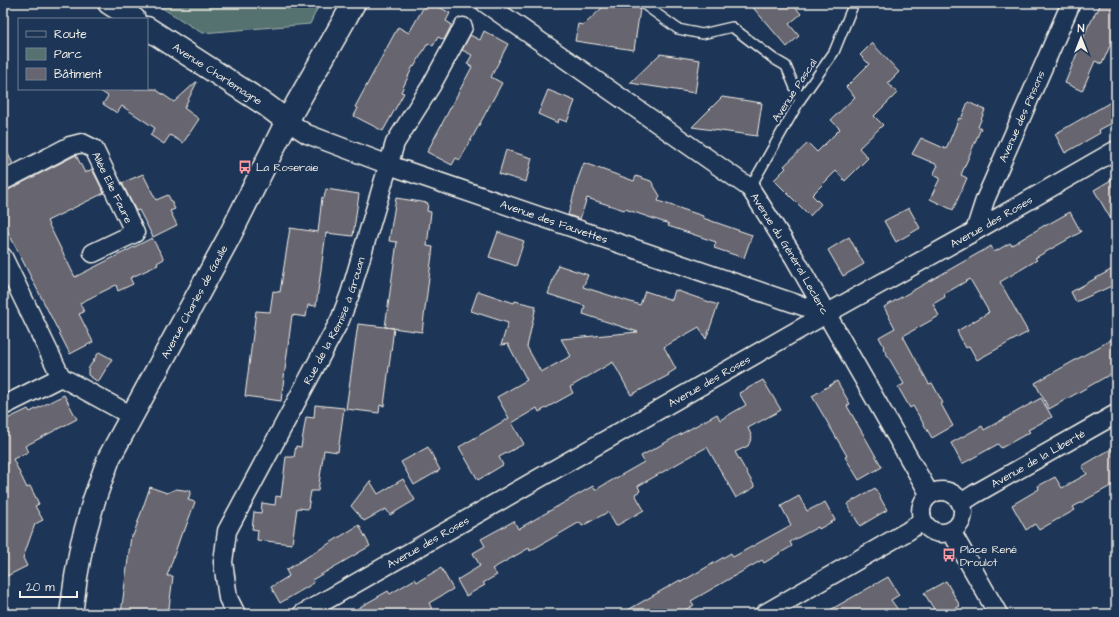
<svg xmlns="http://www.w3.org/2000/svg" width="1119" height="617" font-family="'Architects Daughter',sans-serif">
  <rect width="100%" height="100%" fill="#1d3557"/>
  <filter id="ink" filterUnits="userSpaceOnUse"><feTurbulence type="fractalNoise" baseFrequency=".025" numOctaves="2"/><feDisplacementMap in="SourceGraphic" scale="8" xChannelSelector="R" yChannelSelector="G"/><feConvolveMatrix kernelMatrix="1 2 1 2 8 2 1 2 1" color-interpolation-filters="sRGB"/></filter>
  <g filter="url(#ink)">
    <path fill="#567270" stroke="#a5b2ac" d="M154 3H320L310 24 202 33Z"/>
    <path fill="#666570" stroke="#f4f1e8" d="M426 3H432L450 13 446 21 451 24V26L444 40 438 37 433 46 428 43 414 67 413 66 401 92 404 93 383 131 354 116 358 108 355 107 398 27 409 33Z
      M607 3H636L637 6 640 9 634 50 575 41 578 24 584 25Z
      M749 3H792L801 14 789 24 799 36 787 47Z
      M1101 3H1116V32L1102 64 1095 61 1082 91 1065 83 1089 24H1090L1096 11 1097 12Z
      M484 31 508 44 491 77 502 83 460 160 456 158 452 165 427 152 472 67 467 64 472 55 462 50 470 35 480 40Z
      M872 43 899 72 888 83 897 93 874 116 883 125 859 148 868 158 845 181 836 171 812 195 821 204 810 216 774 180 786 168 784 166 808 143 817 152 840 129 831 120 855 97 846 87 869 64 860 55Z
      M660 54 700 60 695 93 630 83Z
      M196 82H197L184 108 199 119 183 143 170 135 164 144 150 135 155 128 122 106 117 113 103 104 108 96 97 89H155L174 102Z
      M548 90 575 101 567 122 559 119 558 123 538 114Z
      M722 97 762 103 757 136 692 127Z
      M1116 99V121L1099 130 1100 133 1065 153 1055 134Z
      M968 102 985 110 978 127 981 128 961 175 967 178 953 210 930 199 940 178 933 175 938 165 912 154 921 138 946 149 959 118 961 119Z
      M3 144 13 164 3 169Z
      M506 150 532 158 526 182 499 174Z
      M76 155 85 173 92 169 104 193 47 221 75 277 152 238 164 259 157 263 158 265 130 278 133 284 118 291 116 285 80 303 84 312 79 314 93 342 70 354 3 222V191L8 190Z
      M584 163 634 181 636 176 651 181 660 196 658 201 703 216V218L752 235 744 258 714 248 716 242 668 226 669 224 625 209 624 210 587 198 580 219 568 215 578 179Z
      M143 174 156 200 168 195 175 209 170 211 177 225 153 237 139 210 136 211 122 183Z
      M1116 177V228L1094 190Z
      M326 189 359 194 353 236 326 233 316 306 308 305 306 317 292 315 281 401 245 396 256 311 270 312 273 291 280 292 290 228 318 232 322 197 324 198Z
      M396 198 428 203 427 211 431 212 427 246 433 247 422 332 385 327 397 242 389 241Z
      M909 208 920 228 896 242 884 221Z
      M1070 212 1081 232 1035 258 1037 260 1000 282 1028 332 977 360 969 346 966 348 957 331 988 313H987L989 312 970 279 944 294 945 297 933 304 939 316 903 336 929 384 932 383 943 403 941 404 953 426 932 438 913 406 910 408 898 387 904 384 883 348 884 347 879 337 895 328 884 307 991 246 994 252 1010 243 1012 245 1045 225V226Z
      M498 232 524 241 516 266 489 257Z
      M849 237 864 264 843 276 828 250Z
      M558 265 588 275 583 287 640 305 645 291 672 300 675 290 718 305 706 339 699 327 664 347 676 369 668 374 669 375 631 395 613 362 570 387 573 393 539 412 537 408 512 423 524 444 499 457 503 465 478 480 459 447 509 418 497 397 527 380 508 344 501 345 508 323 471 311 478 291 514 303 515 301 536 306 527 347 541 372 571 356 561 339 638 332 583 314 585 306 548 294Z
      M1116 267V284L1076 302 1071 292Z
      M358 324 394 328 384 406 380 405 379 413 346 409Z
      M1116 337V371L1049 409 1035 383Z
      M99 352 112 359 98 382 88 375V369Z
      M763 380 781 410 748 428 752 437 748 446 735 452 755 487 736 498 707 447 638 486 640 491 635 494 644 510 616 526 608 512 582 526 580 522 530 551 529 548 492 569 497 575 483 583 485 585 466 596 457 580 480 566 473 553 485 546 481 539 514 521 518 529 593 486 595 490 644 462 641 456 717 414 720 420 746 405 739 393Z
      M837 381 850 404 847 406 882 467 859 480 845 457 847 456 812 396Z
      M64 395 77 419 25 446 28 452 13 459 27 488 30 486 39 504 35 506 43 520 35 524 23 558 27 566 3 578V421L28 409 30 412Z
      M1041 398 1052 417 1028 430 1030 432 1001 448 998 444 962 464 951 443 982 426 984 430Z
      M315 405 344 408 338 452 324 450 318 491H311L308 509 297 508 292 544 257 540 258 530 252 529 254 512 261 513 262 503 275 505 276 496 281 497 286 457H294L296 446 301 447 306 417 314 418Z
      M1116 446V483L1073 507 1075 510 1059 519H1058L1039 530 1035 524 1026 530 1012 505 1039 489 1038 486 1055 477 1062 488 1087 474 1082 466Z
      M428 447 440 470 414 485 401 462Z
      M403 479 415 500 390 515 386 509 364 521 351 506 370 481 378 494Z
      M150 487 167 493 176 489 191 491 188 500 195 502 184 532H182L167 576H173L169 608H167L166 614H121L131 536H133Z
      M875 488 887 510 860 526 847 504Z
      M799 496 807 511 825 502 835 520 819 529 818 527 790 542 792 546 764 563 762 560 691 601 694 605 678 614H621L680 580 681 582 731 553 733 557 791 525 781 506Z
      M359 525 370 546 312 580 314 583 280 603 271 587 289 576 286 570Z
      M441 568 453 589 429 603 432 609 424 614H348L388 591 390 594 415 579 417 582Z
      M888 577 899 595 891 600 901 614H823Z
      M946 581 960 606 946 614H937L924 593Z"/>
    <g fill="none" stroke-linecap="round" stroke-linejoin="round">
      <g stroke="#f4f1e8" stroke-width="12">
        <path id="lane" d="M642 3 678 29 702 34 732 27 774 59 786 66 800 100
          M750 188 800 100 834 52 854 3"/>
      </g>
      <g stroke="#f4f1e8" stroke-width="21">
        <g id="street">
          <path id="s1" d="M485 3 750 188 794 257 930 495"/>
          <path id="s2" d="M287 121 307 134 389 165 826 314"/>
          <path id="s3" d="M3 181 70 146 82 143 94 149 135 233 93 253"/>
          <path id="s4" d="M975 231 985 200 1071 3"/>
          <path d="M3 257 61 377"/>
          <path d="M61 377 132 416"/>
          <path d="M3 406 61 377"/>
          <circle cx="942" cy="512" r="21"/>
          <path id="s5" d="M961 503 975 494 1116 414"/>
          <path d="M951 531 998 614"/>
          <path id="s6" d="M236 614 228 598 223 562 227 531 340 320 350 294 395 143 431 86 463 27"/>
          <path id="s7" d="M302 614 826 314 975 231 1116 150"/>
          <path d="M764 614 908 531 922 521"/>
        </g>
      </g>
      <g stroke="#f4f1e8" stroke-width="25">
        <g id="secondary">
          <path d="M109 3 134 19"/>
          <path id="s8" d="M147 28 266 105 287 121"/>
          <path id="s9" d="M71 614 76 577 82 543 94 500 109 458 228 239 287 121 354 3"/>
        </g>
      </g>
      <use href="#lane" stroke="#1d3557" stroke-width="9"/>
      <use href="#street" stroke="#1d3557" stroke-width="18"/>
      <use href="#secondary" stroke="#1d3557" stroke-width="22"/>
    </g>
  </g>
  <defs>
    <g id="bus-bare" transform="scale(1.08)"><path d="M-5-6H5V4H4V6H2V4H-2V6H-4V4H-5ZM-3.5-4V0h7V-4ZM-3.5 1.2v1.5H-2V1.2ZM2 1.2v1.5H3.5V1.2Z" fill="#ff9aa2" stroke="#1d3557" stroke-width="2.5" paint-order="stroke"/></g>
  </defs>
  <g fill-rule="evenodd">
    <use href="#bus-bare" x="245" y="167"/>
    <use href="#bus-bare" x="949" y="555"/>
  </g>
  <g text-anchor="middle" stroke-width="4" stroke-linejoin="round" paint-order="stroke">
    <g font-size="11" fill="#f4f1e8" stroke="#1d3557">
      <text dy="4" stroke="none"><textPath href="#s8" startOffset="84">Avenue Charlemagne</textPath></text>
      <text transform="translate(794 90) rotate(-57)" y="4">Avenue Pascal</text>
      <text dy="4" stroke="none"><textPath href="#s4" startOffset="124">Avenue des Pinsons</textPath></text>
      <text dy="4" stroke="none"><textPath href="#s3" startOffset="144">Allée Elie Faure</textPath></text>
      <text dy="4" stroke="none"><textPath href="#s2" startOffset="286">Avenue des Fauvettes</textPath></text>
      <text dy="4" stroke="none"><textPath href="#s7" startOffset="793">Avenue des Roses</textPath></text>
      <text dy="4" stroke="none"><textPath href="#s1" startOffset="400">Avenue du Général Leclerc</textPath></text>
      <text dy="4" stroke="none"><textPath href="#s9" startOffset="339">Avenue Charles de Gaulle</textPath></text>
      <text dy="4" stroke="none"><textPath href="#s6" startOffset="322">Rue de la Remise à Grouan</textPath></text>
      <text dy="4" stroke="none"><textPath href="#s7" startOffset="469">Avenue des Roses</textPath></text>
      <text dy="4" stroke="none"><textPath href="#s5" startOffset="89">Avenue de la Liberté</textPath></text>
      <text dy="4" stroke="none"><textPath href="#s7" startOffset="145">Avenue des Roses</textPath></text>
    </g>
    <g font-size="11" fill="#f4f1e8" stroke="#1d3557" text-anchor="start">
      <text x="256" y="171">La Roseraie</text>
      <text x="960" y="553">Place René<tspan x="960" dy="13">Droulot</tspan></text>
    </g>
  </g>
  <rect width="1119" height="617" fill="none" stroke="#1d3557" stroke-width="16"/>
  <rect x="8" y="8" width="1103" height="601" fill="none" stroke="#f4f1e8" stroke-width="1.5" filter="url(#ink)"/>
  <rect x="18" y="18" width="130" height="72" fill="#1d3557" stroke="#738091"/>
  <rect x="26" y="31" width="20" height="6" fill="#1d3557" stroke="#738091"/>
  <text x="54" y="38" font-size="12" fill="#f4f1e8">Route</text>
  <rect x="26" y="48" width="20" height="12" fill="#567270" stroke="#738091"/>
  <text x="54" y="58" font-size="12" fill="#f4f1e8">Parc</text>
  <rect x="26" y="68" width="20" height="12" fill="#666570" stroke="#738091"/>
  <text x="54" y="78" font-size="12" fill="#f4f1e8">Bâtiment</text>
  <g transform="translate(1081 38)" stroke="#1d3557" stroke-width="3" paint-order="stroke">
  <path d="M0-3L7 15L0 10L-7 15Z" fill="#f4f1e8"/>
  <text y="-6" font-size="11" font-weight="bold" text-anchor="middle" fill="#f4f1e8">N</text>
  </g>
  <path d="M20 591v6h57v-6" fill="none" stroke="#f4f1e8" stroke-width="2"/>
  <text x="26" y="591" font-size="12" fill="#f4f1e8" stroke="#1d3557" stroke-width="3" paint-order="stroke">20 m</text>
</svg>
